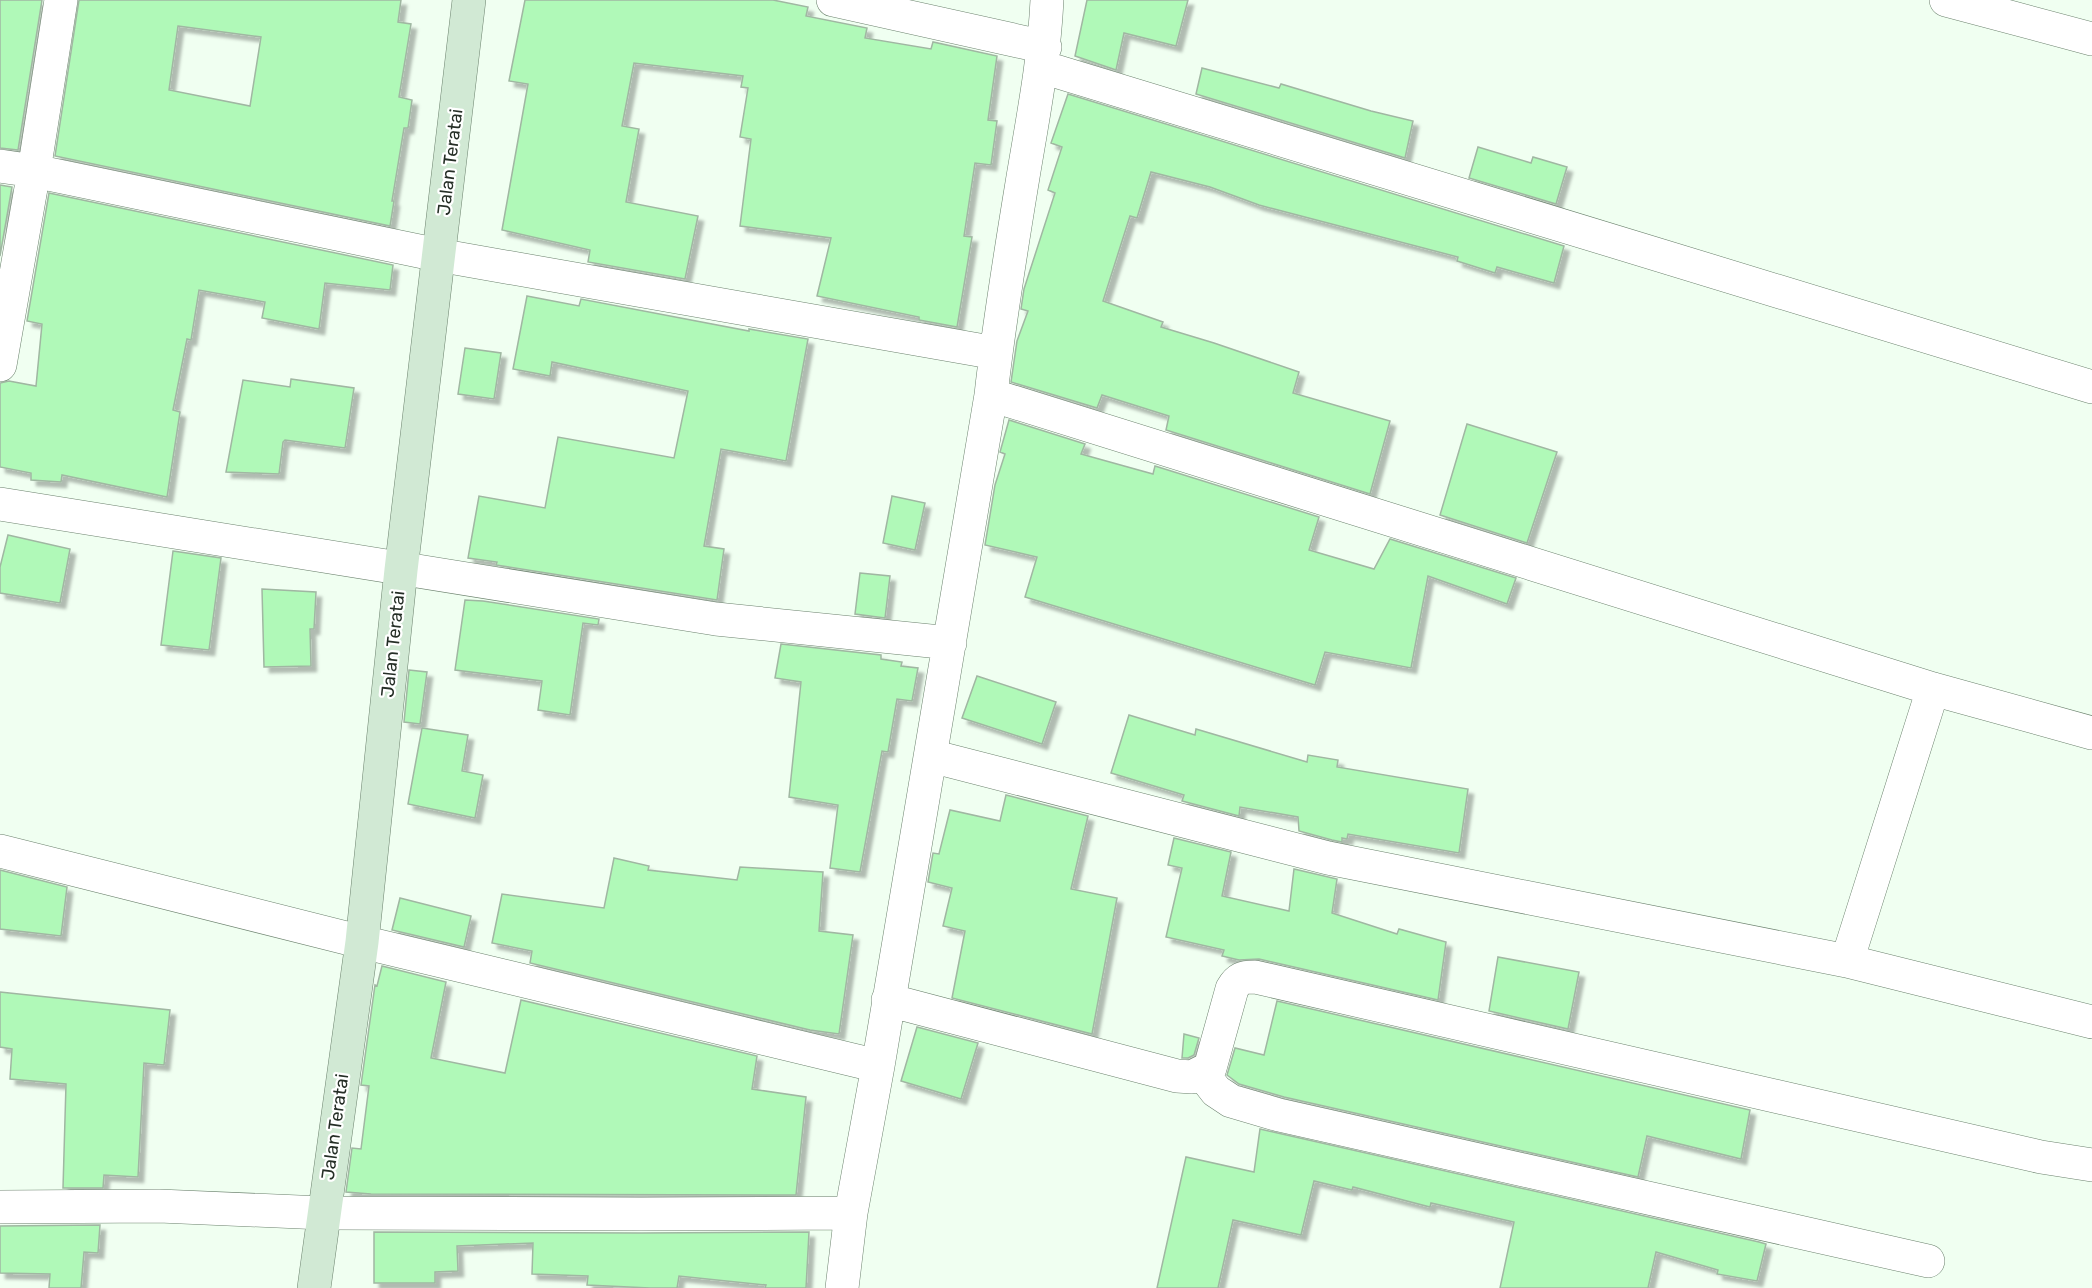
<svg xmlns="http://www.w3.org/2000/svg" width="2092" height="1288" font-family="Rubik,sans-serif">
  <defs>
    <filter id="shadow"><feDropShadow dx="5.5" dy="5.5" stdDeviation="1.5" flood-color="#0004"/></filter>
  </defs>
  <rect width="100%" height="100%" fill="#f0fff1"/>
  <path fill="#b0f9b8" stroke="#a0b7a2" stroke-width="1.5" fill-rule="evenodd" filter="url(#shadow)" d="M0 0H42L18 150 0 148Z
    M79 0H401L398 22 411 24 399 97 412 100 408 128H404L392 201H394L390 226 55 156ZM178 26 261 37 250 106 169 90Z
    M525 0H773L808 7 806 16 867 28 865 38 931 49 933 42 997 56 988 120 997 121 991 165 975 163 964 236 972 237 957 327 919 320V317L817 296 831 238 740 226 751 139 740 137 748 88 741 87 743 76 634 63 622 126 639 129 626 202 698 216 685 279 588 262 590 250 502 230 528 84 509 81Z
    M1087 0H1188L1176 46 1124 33 1116 70 1075 56Z
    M1202 68 1279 88 1281 84 1371 111 1413 121 1405 158 1196 94Z
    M1068 94 1564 246 1554 283 1497 267 1495 273 1457 261 1458 257 1259 205 1210 187 1151 172 1137 218 1130 216 1103 301 1163 322 1161 327 1214 343 1299 372 1293 393 1390 421 1370 494 1166 430 1169 416 1102 395 1097 408 1011 382 1017 341 1028 311 1021 309 1024 289 1055 193 1048 190 1062 147 1051 143Z
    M1478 147 1531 163 1533 157 1567 167 1556 204 1469 178Z
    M0 185 12 187 0 256Z
    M49 193 393 265 390 290 325 283 319 329 262 318 265 302 199 290 191 340 187 339 173 410 180 412 167 497 62 475 61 482 31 480V473L0 467V383L9 381 36 386 42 324 27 321Z
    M527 296 579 306 581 299 749 331V329L808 339 786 461 721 449 704 546 724 549 717 600 496 565 497 562 468 558 479 496 545 508 558 437 674 458 688 391 552 362 550 376 513 369Z
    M465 348 501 353 494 399 458 394Z
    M291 379 354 388 345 448 285 440 283 442 279 474 226 472 243 380 290 387Z
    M1009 420 1085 444 1081 454 1153 474 1155 466 1319 517 1309 550 1374 569 1390 539 1516 578 1507 604 1428 576 1411 668 1325 652 1315 685 1025 597 1037 557 985 545 995 485 1005 454 1000 452Z
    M1467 424 1557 452 1527 543 1440 515Z
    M892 496 925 503 915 550 883 543Z
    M8 535 70 549 60 603 0 593V567Z
    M173 551 221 558 209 650 161 645Z
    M860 573 890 576 885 618 855 614Z
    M262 589 316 592 314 629H310L311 666 264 667Z
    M465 600 483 601 599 619 598 625 583 623 570 715 538 710 542 681 455 670Z
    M781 644 881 655V659L902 662 901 666 918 668 912 701 897 699 888 752 882 751 860 872 830 868 838 805 789 797 801 682 775 678Z
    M409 670 427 672 420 724 404 722Z
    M977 676 1056 702 1042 744 962 718Z
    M1129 715 1195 735 1196 729 1307 762 1308 755 1338 760 1337 767 1468 789 1459 853 1348 834 1347 839 1342 838V842L1332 840 1299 831 1298 817 1240 807 1239 816 1182 801 1184 795 1111 773Z
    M422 728 468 735 462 771 483 775 475 818 408 804Z
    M1006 795 1088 816 1071 889 1117 898 1092 1034 952 998 965 931 943 926 952 888 928 882 933 853 939 854 950 810 1000 821Z
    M1174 838 1231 852 1222 896 1289 911 1294 869 1337 879 1332 913 1397 934 1399 929 1446 942 1438 1000 1259 959 1239 960 1222 956 1224 950 1166 937 1182 868 1168 865Z
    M614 858 649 866 648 870 737 880 740 867 823 872 819 931 853 935 839 1034 810 1030 530 963 532 951 492 943 502 894 604 908Z
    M0 870 67 887 61 936 0 929Z
    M400 898 471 916 464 947 392 930Z
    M1498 957 1579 972 1568 1029 1489 1011Z
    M382 966 446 982 431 1058 505 1073 521 1000 757 1056 752 1089 806 1097 796 1195 371 1194 346 1192 352 1148 361 1149 369 1086 361 1085 375 985 377 986Z
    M0 992 170 1010 164 1065 144 1063 138 1177 104 1175 103 1188H63L66 1084 10 1079 12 1049 0 1047Z
    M1277 1001 1750 1110 1741 1159 1647 1136 1638 1177 1284 1097 1239 1084 1227 1075 1235 1048 1264 1055Z
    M917 1027 978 1043 961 1099 901 1081Z
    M1184 1034 1199 1038 1194 1055 1188 1058H1182Z
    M1260 1129 1759 1242 1766 1244 1757 1281 1717 1274 1718 1270 1656 1252 1648 1288H1500L1514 1222 1431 1203 1430 1207 1353 1187 1352 1190 1314 1181 1301 1235 1233 1220 1218 1288H1157L1186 1157 1254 1172Z
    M100 1225 98 1253 84 1252 81 1288H49L50 1274 0 1273V1226Z
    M374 1232 641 1233 809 1232 806 1288H765L766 1285 679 1276 677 1288H650L587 1285 588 1276 532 1274 533 1243 457 1246 458 1271 435 1272V1283H374Z"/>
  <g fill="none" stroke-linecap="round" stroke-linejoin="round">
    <g stroke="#6c826e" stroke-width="34">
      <path id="street" d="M833 0 1045 47
        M1946 0 2092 39
        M1042 67 2092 387
        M0 166 34 171 438 255 996 353
        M0 365 34 171 61 0
        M991 395 1933 689 2092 733
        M0 504 716 619 950 643
        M931 756 1328 858 1847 961 2092 1022
        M0 851 362 942 878 1066
        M1847 961 1933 689
        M888 1000 1177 1076 1192 1077 1210 1068 1232 989C1238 978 1243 977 1255 977L2041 1157 2092 1165
        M1202 1073 1216 1091 1231 1101 1279 1115 1928 1261
        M0 1207 159 1206 323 1213 641 1214 851 1213
        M842 1288 851 1213 878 1066 991 395C999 322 1011 250 1023 177 1033 117 1044 61 1047 0"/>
    </g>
    <g stroke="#6c826e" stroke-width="34">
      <path id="secondary" d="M314 1288 362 942 401 570 469 0"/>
    </g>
    <use href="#street" stroke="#fff" stroke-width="33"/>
    <use href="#secondary" stroke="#d1e9d4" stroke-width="33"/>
  </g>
  <g text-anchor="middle" stroke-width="4.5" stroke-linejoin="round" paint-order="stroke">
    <g font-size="18" fill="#252e26" stroke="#fff">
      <text transform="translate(450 162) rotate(-83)" y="6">Jalan Teratai</text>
      <text transform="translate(393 644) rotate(-84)" y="6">Jalan Teratai</text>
      <text transform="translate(335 1127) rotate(-82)" y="6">Jalan Teratai</text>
    </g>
  </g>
</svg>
